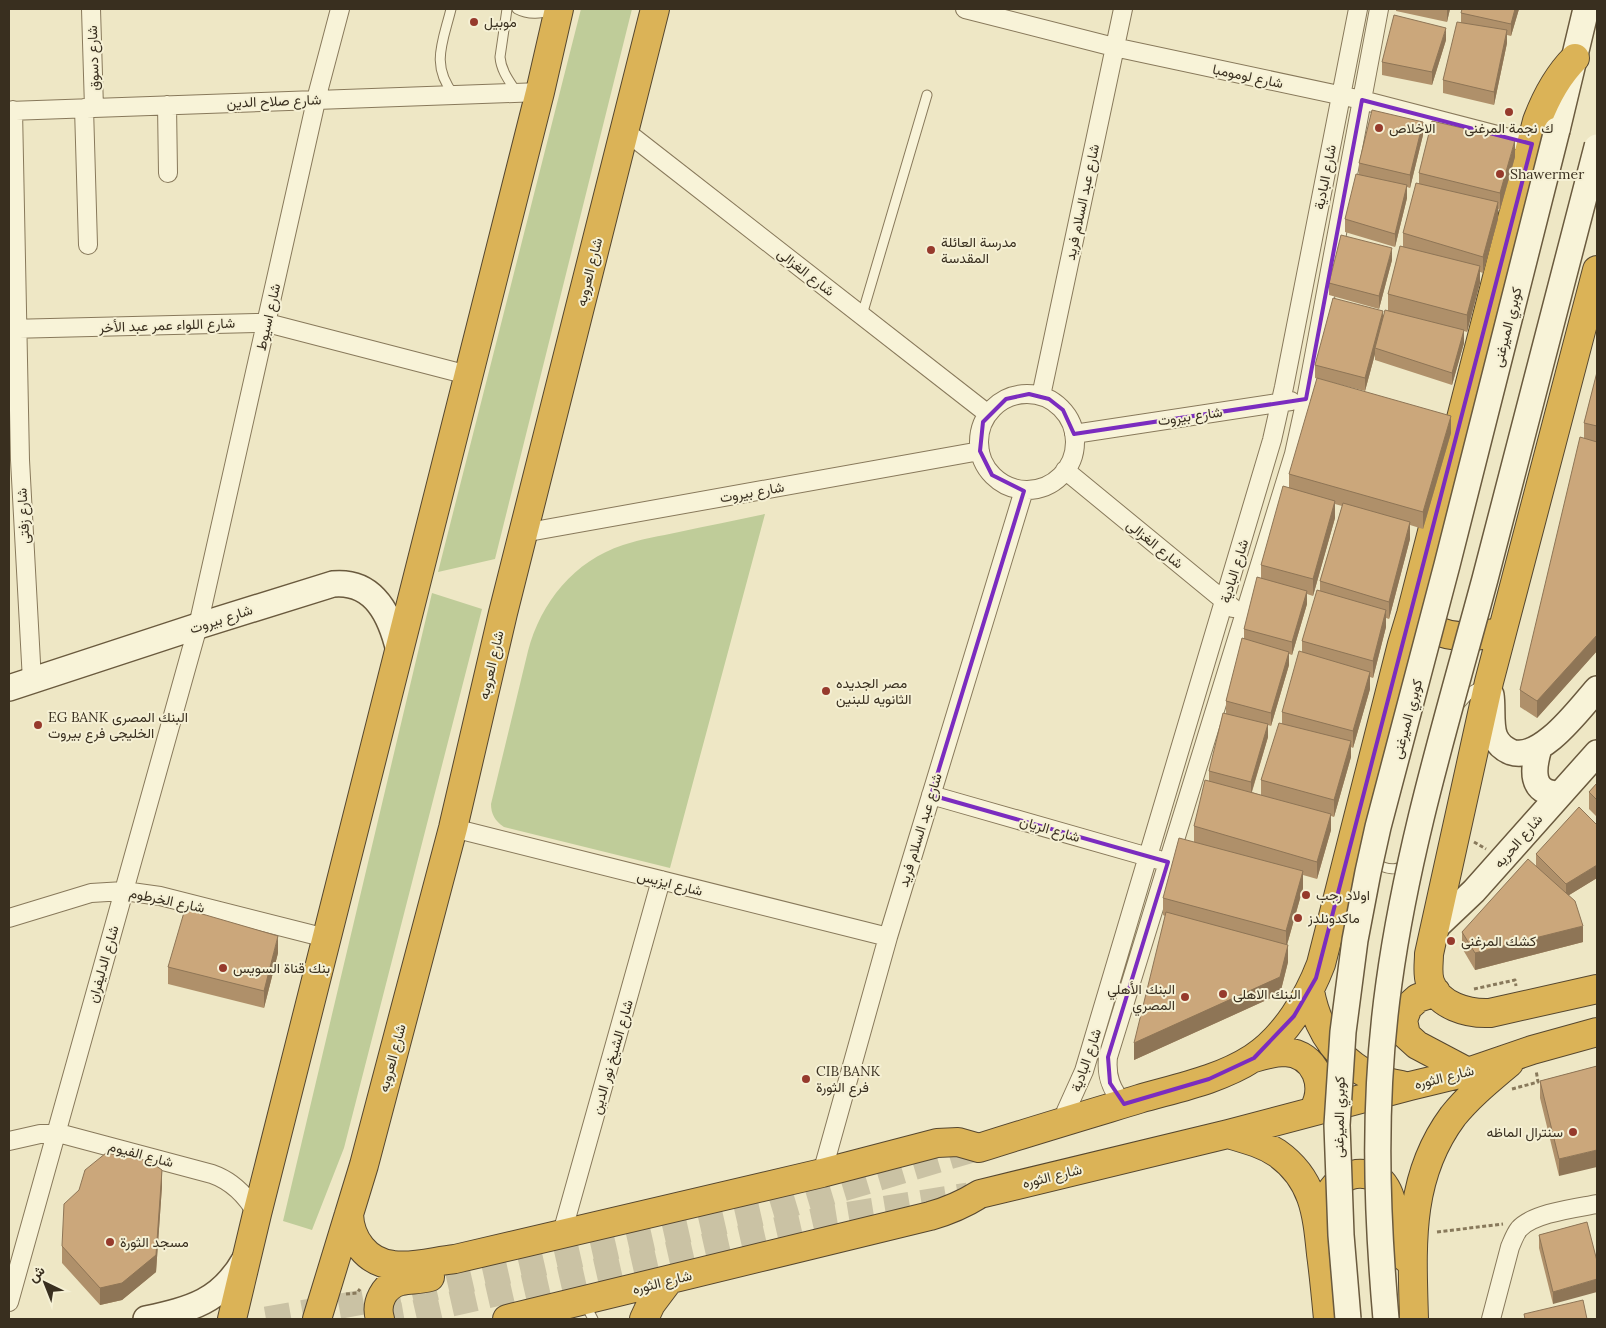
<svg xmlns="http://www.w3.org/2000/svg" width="1606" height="1328" font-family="Lora,Vazirmatn,serif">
  <rect width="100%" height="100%" fill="#eee7c5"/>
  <path fill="#bfcc99" d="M581 9H632L495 559 438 572Z
    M765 514 670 868 504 827C495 821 491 814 491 804L528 651C541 602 574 561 623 545 641 539 660 536 679 532 707 526 736 520 765 514Z
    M432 593 482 609 344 1148 312 1230 283 1221Z"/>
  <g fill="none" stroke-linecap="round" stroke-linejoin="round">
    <path stroke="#cac2a4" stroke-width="25" stroke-dasharray="25 12" stroke-linecap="butt" d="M266 1319 404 1295 763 1213 979 1148
      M379 1319 408 1314 832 1217 968 1195"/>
    <g stroke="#88795b" stroke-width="11">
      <path id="lane" d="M451 9C443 42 430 65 454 95
        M507 9 500 57C501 71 510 82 517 93
        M517 9C530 16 542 13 556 10
        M862 315 927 95
        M1460 704 1472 691 1484 684
        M1374 861C1384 870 1396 871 1408 865
        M585 1304 593 1319"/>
    </g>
    <g stroke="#88795b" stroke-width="20">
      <path id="street" d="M91 9 94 108
        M965 9 1114 47 1362 100 1532 144
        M167 105 168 173
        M84 108 88 245
        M13 110 20 460 32 681
        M9 111 540 92
        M624 130 988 414
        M9 329 259 323 275 325 468 375
        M979 442a48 48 0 1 1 96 0a48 48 0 1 1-96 0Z
        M1041 396 1123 9
        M1074 434 1291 401
        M1065 470 1233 608
        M523 533 980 451
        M931 795 1159 860
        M453 828 888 937
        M9 918 91 893 124 891 160 896 326 938
        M1124 1104C1111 1090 1106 1076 1108 1057L1294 454 1306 399 1379 9
        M1063 1122 1066 1111 1084 1071 1272 440 1284 387 1358 9
        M9 1141 40 1134H62L212 1174C232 1181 246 1195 257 1214
        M822 1173 888 937 1024 490
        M562 1233 661 880
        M9 1302 198 626 318 92 340 9
        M1491 1319 1510 1247C1513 1240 1515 1234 1519 1229 1533 1213 1577 1208 1597 1204"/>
    </g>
    <g stroke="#6a5a3e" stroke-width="28">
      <path id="secondary" d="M1557 130 1586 9
        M9 688 198 626 333 584C375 580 391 617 399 651
        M1491 695C1493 707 1490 726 1495 737 1498 744 1504 749 1511 752 1541 762 1579 709 1597 689
        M1539 748C1533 768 1529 794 1560 794
        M1436 927 1474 891 1597 753
        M146 1319C191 1309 221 1302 245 1259"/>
    </g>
    <g stroke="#56472f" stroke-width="30">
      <path id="highway" d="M1597 270 1489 682 1429 954C1429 963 1427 973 1430 982 1438 1006 1468 1014 1490 1013L1597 989
        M1411 614C1417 619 1424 625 1430 628 1450 638 1472 638 1493 633
        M1310 991C1319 1040 1351 1078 1402 1085
        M1436 992 1418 998 1408 1007 1403 1020 1406 1035 1417 1045 1468 1072
        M1254 1058C1264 1055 1275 1052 1285 1052 1317 1054 1327 1087 1313 1111
        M1228 1134C1245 1139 1262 1143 1277 1153 1314 1179 1317 1214 1321 1254 1324 1276 1326 1298 1328 1319
        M349 1214C350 1239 366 1262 393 1265 413 1268 435 1261 455 1259L822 1173 937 1143 958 1142 979 1148C1032 1131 1086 1115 1139 1099 1177 1088 1219 1080 1253 1058 1285 1037 1308 998 1321 964L1402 644 1411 614 1537 121C1546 97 1557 76 1575 58
        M1317 1219C1325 1201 1334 1177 1356 1174 1393 1171 1392 1209 1397 1233 1399 1242 1402 1250 1406 1258
        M232 1319 257 1214 540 92 559 9
        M317 1319 364 1165 453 828 503 613 655 9
        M380 1319C375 1303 384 1285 401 1281 411 1279 420 1280 430 1277
        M507 1319 930 1216C948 1211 964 1204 980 1194L1228 1134 1410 1086 1468 1072 1532 1050 1597 1032
        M644 1319 651 1304 669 1280
        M1414 1319C1412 1246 1407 1178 1453 1116 1469 1096 1489 1080 1509 1063"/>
    </g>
    <path stroke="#88795b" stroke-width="3" stroke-dasharray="4 2.5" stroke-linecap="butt" d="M1474 842 1486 849
      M1474 989 1515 980 1516 986
      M1512 1089 1538 1082 1536 1070
      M1437 1232 1503 1224
      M346 1294 357 1293 360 1289"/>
    <use href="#lane" stroke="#f8f3d8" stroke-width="9"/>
    <use href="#street" stroke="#f8f3d8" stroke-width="18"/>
    <use href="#secondary" stroke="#f8f3d8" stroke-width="25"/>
    <use href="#highway" stroke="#dbb357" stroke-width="28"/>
    <g stroke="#6a5a3e" stroke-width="28" stroke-linecap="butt">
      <path id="secondary-bridge" d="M1348 1319 1341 1235 1337 1125 1343 1032 1355 940 1368 872 1378 827 1447 565 1557 130
        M1386 1319C1376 1205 1373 1097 1389 983 1408 845 1449 713 1485 579 1523 435 1560 291 1597 147"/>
    </g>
    <use href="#secondary-bridge" stroke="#f8f3d8" stroke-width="25"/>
  </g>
  <path fill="#af906a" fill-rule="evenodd" d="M1396 9H1450L1447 22 1396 11Z
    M1519 9 1511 36 1507 35V43L1494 105 1443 93V80L1461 23V13Z
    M1446 40 1432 85 1382 75V62Z
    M1423 135 1410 188 1407 187V198L1395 247 1345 232V219L1359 174V163Z
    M1515 157 1500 210 1498 209V219L1483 273 1480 272V283L1467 332 1464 331V343L1452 385 1375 360V354L1365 391 1315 378V365L1383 316 1388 311V294L1403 247V233L1419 184V173Z
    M1392 260 1379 309 1329 295V283Z
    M1597 373V651L1537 718 1520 707V690L1584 438V423Z
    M1451 433 1423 529 1410 525V539L1389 619 1386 618V627L1373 678 1370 677V689L1353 748 1351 747V757L1334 817 1331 816V830L1317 879 1303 875V888L1287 945 1288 962 1280 994 1134 1060 1165 916 1163 915V898L1194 842V826L1209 780V771L1226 714V701L1244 639V629L1261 578V565L1289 488V474ZM1335 504 1342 506 1320 581V591L1302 641V652L1282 712V723L1261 780V795L1252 792 1268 737V725L1271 726 1289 665V654L1292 655 1307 604V594L1313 596 1335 518Z
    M1597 783V817L1589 809V792Z
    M1536 854 1597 878 1569 895 1583 942 1475 970 1462 948V932L1536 866Z
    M1596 890H1597V905L1596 903Z
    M278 953 264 1008 168 984V967Z
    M1597 1066 1559 1176 1540 1098V1081Z
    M162 1186 156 1272 122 1300 100 1305 62 1263V1246Z
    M1587 1222 1553 1304 1539 1248V1235Z"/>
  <path fill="#8e7556" d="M1447 9H1450L1447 22Z
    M1515 9H1519L1511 36V24Z
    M1446 28V40L1432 85V72Z
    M1507 30V43L1494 105V92Z
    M1423 122V135L1410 188V175Z
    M1515 140V157L1500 210V193Z
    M1407 185V198L1395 247V234Z
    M1498 202V219L1483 273V257Z
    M1392 248V260L1379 309V296Z
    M1480 266V283L1467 332V315Z
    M1383 311V324L1375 348V354L1365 391V378Z
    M1464 330V343L1452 385V373Z
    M1451 416V433L1423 529V512Z
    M1335 501V518L1313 596V579Z
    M1410 522V539L1389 619V602Z
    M1307 591V604L1292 655V642Z
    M1386 610V627L1373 678V661Z
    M1597 635V651L1537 718V701Z
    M1289 652V665L1271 726V713Z
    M1370 672V689L1353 748V731Z
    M1268 724V737L1251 794V782Z
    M1351 741V757L1334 817V800Z
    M1331 814V830L1317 879V862Z
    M1597 865V878L1566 897V884Z
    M1303 871V888L1286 948V931Z
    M1583 926V942L1475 970V953Z
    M278 936V953L264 1008V991Z
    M1288 945V962L1280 994 1134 1060V1043Z
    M1597 1150V1167L1559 1176V1159Z
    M162 1170V1186L156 1272 122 1300 100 1305V1288Z
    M1597 1279V1292L1553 1304V1292Z"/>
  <path fill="#cba77b" stroke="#8e7556" d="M1462 9H1515L1511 24 1461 13Z
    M1394 15 1446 28 1432 72 1382 62Z
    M1457 22 1507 30 1494 92 1443 80Z
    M1372 110 1423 122 1410 175 1359 163Z
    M1432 121 1515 140 1500 193 1419 173Z
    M1356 174 1407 185 1395 234 1345 219Z
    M1416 183 1498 202 1483 257 1403 233Z
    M1341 235 1392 248 1379 296 1329 283Z
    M1400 246 1480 266 1467 315 1388 294Z
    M1333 298 1383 311 1365 378 1315 365Z
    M1385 310 1464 330 1452 373 1375 348Z
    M1597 372V426L1584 423Z
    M1317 378 1451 416 1423 512 1289 474Z
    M1580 437 1597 442V635L1537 701 1520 690Z
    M1283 486 1335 501 1313 579 1261 565Z
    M1343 503 1410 522 1389 602 1320 581Z
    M1257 577 1307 591 1292 642 1244 629Z
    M1317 590 1386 610 1373 661 1302 641Z
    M1242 638 1289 652 1271 713 1226 701Z
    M1299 651 1370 672 1353 731 1282 712Z
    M1223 713 1268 724 1251 782 1209 771Z
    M1279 723 1351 741 1334 800 1261 780Z
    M1205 780 1331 814 1317 862 1194 826Z
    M1597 783V800L1589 792Z
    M1579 807 1597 825V865L1566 884 1536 854Z
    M1179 838 1303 871 1286 931 1163 898Z
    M1528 859 1575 901 1583 926 1475 953 1462 932Z
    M185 909 278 936 264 991 168 967Z
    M1166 912 1288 945 1280 977 1134 1043Z
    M1597 1066V1150L1559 1159 1540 1081Z
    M106 1153 149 1161 162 1170 156 1255 122 1283 100 1288 62 1246 64 1204 79 1190 85 1170Z
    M1587 1222 1597 1261V1279L1553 1292 1539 1235Z
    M1583 1300 1587 1319H1525L1524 1314Z"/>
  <path fill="none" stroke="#7b2cbf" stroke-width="4" stroke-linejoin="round" d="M1362 100 1532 144 1316 978 1294 1016 1254 1058 1209 1079 1124 1104 1110 1083 1108 1057 1168 862 931 795 1024 491 992 475 980 451 983 422 1006 399 1029 394 1049 399 1063 410 1074 434 1306 399Z"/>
  <g fill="#963a2c" stroke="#f5f0d4" stroke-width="2">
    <circle cx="474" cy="22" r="5"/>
    <circle cx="1509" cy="112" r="5"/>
    <circle cx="1379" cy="128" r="5"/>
    <circle cx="1500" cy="174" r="5"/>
    <circle cx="931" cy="250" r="5"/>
    <circle cx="826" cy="691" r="5"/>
    <circle cx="38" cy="725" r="5"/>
    <circle cx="1306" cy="895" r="5"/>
    <circle cx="1298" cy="918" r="5"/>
    <circle cx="1451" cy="941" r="5"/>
    <circle cx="223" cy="968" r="5"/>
    <circle cx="1223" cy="994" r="5"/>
    <circle cx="1185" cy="997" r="5"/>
    <circle cx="806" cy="1079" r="5"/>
    <circle cx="1573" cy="1132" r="5"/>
    <circle cx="110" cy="1242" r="5"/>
  </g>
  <g text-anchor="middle" stroke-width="4" stroke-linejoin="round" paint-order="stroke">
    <g font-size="14" fill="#392f1f" stroke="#f5f0d4" text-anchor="start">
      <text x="484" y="27">موبيل</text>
      <text x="1389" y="133">الاخلاص</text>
      <text x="1509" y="133" text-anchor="middle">ك نجمة المرغنى</text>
      <text x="1510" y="179">Shawermer</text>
      <text x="941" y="247">مدرسة العائلة<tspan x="941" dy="16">المقدسة</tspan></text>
      <text x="836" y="688">مصر الجديده<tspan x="836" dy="16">الثانويه للبنين</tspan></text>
      <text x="48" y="722">EG BANK البنك المصرى<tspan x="48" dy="16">الخليجى فرع بيروت</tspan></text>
      <text x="1316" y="900">اولاد رجب</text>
      <text x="1308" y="923">ماكدونلدز</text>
      <text x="1461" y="946">كشك المرغنى</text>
      <text x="233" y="973">بنك قناة السويس</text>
      <text x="1175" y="994" text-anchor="end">البنك الأهلي<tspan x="1175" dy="16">المصري</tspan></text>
      <text x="1233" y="999">البنك الاهلى</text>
      <text x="816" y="1076">CIB BANK<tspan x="816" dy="16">فرع الثورة</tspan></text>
      <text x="1563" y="1137" text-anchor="end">سنترال الماظه</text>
      <text x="120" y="1247">مسجد الثورة</text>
    </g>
    <g font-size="14" fill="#392f1f" stroke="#f5f0d4">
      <text transform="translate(93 58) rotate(-92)" y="5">شارع دسوق</text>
      <text transform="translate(1248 76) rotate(12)" y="5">شارع لومومبا</text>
      <text transform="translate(274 101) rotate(-2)" y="5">شارع صلاح الدين</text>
      <text transform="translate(1325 177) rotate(-79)" y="5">شارع البادية</text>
      <text transform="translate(1082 202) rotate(-78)" y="5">شارع عبد السلام فريد</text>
      <text transform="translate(589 272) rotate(-76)" y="5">شارع العروبه</text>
      <text transform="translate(806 272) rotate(38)" y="5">شارع الغزالى</text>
      <text transform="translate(268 317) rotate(-77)" y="5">شارع اسيوط</text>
      <text transform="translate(167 325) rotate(-2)" y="5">شارع اللواء عمر عبد الأخر</text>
      <text transform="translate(1507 327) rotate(-76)" y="5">كوبري الميرغنى</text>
      <text transform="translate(1190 416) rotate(-8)" y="5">شارع بيروت</text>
      <text transform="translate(752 492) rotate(-10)" y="5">شارع بيروت</text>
      <text transform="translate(23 516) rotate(-93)" y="5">شارع زفتى</text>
      <text transform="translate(1155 544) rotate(39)" y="5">شارع الغزالى</text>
      <text transform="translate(1234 571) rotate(-73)" y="5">شارع البادية</text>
      <text transform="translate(221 619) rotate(-18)" y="5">شارع بيروت</text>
      <text transform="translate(491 665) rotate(-77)" y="5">شارع العروبه</text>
      <text transform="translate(1407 719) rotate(-75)" y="5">كوبري الميرغنى</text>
      <text transform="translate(1050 829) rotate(16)" y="5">شارع الريان</text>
      <text transform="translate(920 830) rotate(-73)" y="5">شارع عبد السلام فريد</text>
      <text transform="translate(1518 841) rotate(-49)" y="5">شارع الحريه</text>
      <text transform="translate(670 883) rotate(14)" y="5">شارع ايزيس</text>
      <text transform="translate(167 900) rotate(12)" y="5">شارع الخرطوم</text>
      <text transform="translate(103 964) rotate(-74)" y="5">شارع الدليفران</text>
      <text transform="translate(612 1057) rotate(-74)" y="5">شارع الشيخ نور الدين</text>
      <text transform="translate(392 1058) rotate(-75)" y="5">شارع العروبه</text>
      <text transform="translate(1086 1060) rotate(-71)" y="5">شارع البادية</text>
      <text transform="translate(1444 1077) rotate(-14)" y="5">شارع الثوره</text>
      <text transform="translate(1339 1117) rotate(-89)" y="5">كوبري الميرغنى</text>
      <text transform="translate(141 1154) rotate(15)" y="5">شارع الفيوم</text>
      <text transform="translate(1052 1176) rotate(-14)" y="5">شارع الثوره</text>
      <text transform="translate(662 1282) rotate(-14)" y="5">شارع الثوره</text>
    </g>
  </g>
  <rect width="1606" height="1328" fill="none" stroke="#392f1f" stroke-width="20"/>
  <g transform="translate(45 1283) rotate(317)" stroke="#f5f0d4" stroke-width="4" paint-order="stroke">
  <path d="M0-4L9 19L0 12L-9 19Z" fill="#392f1f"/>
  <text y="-8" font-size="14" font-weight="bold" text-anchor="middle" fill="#392f1f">ش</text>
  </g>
</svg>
